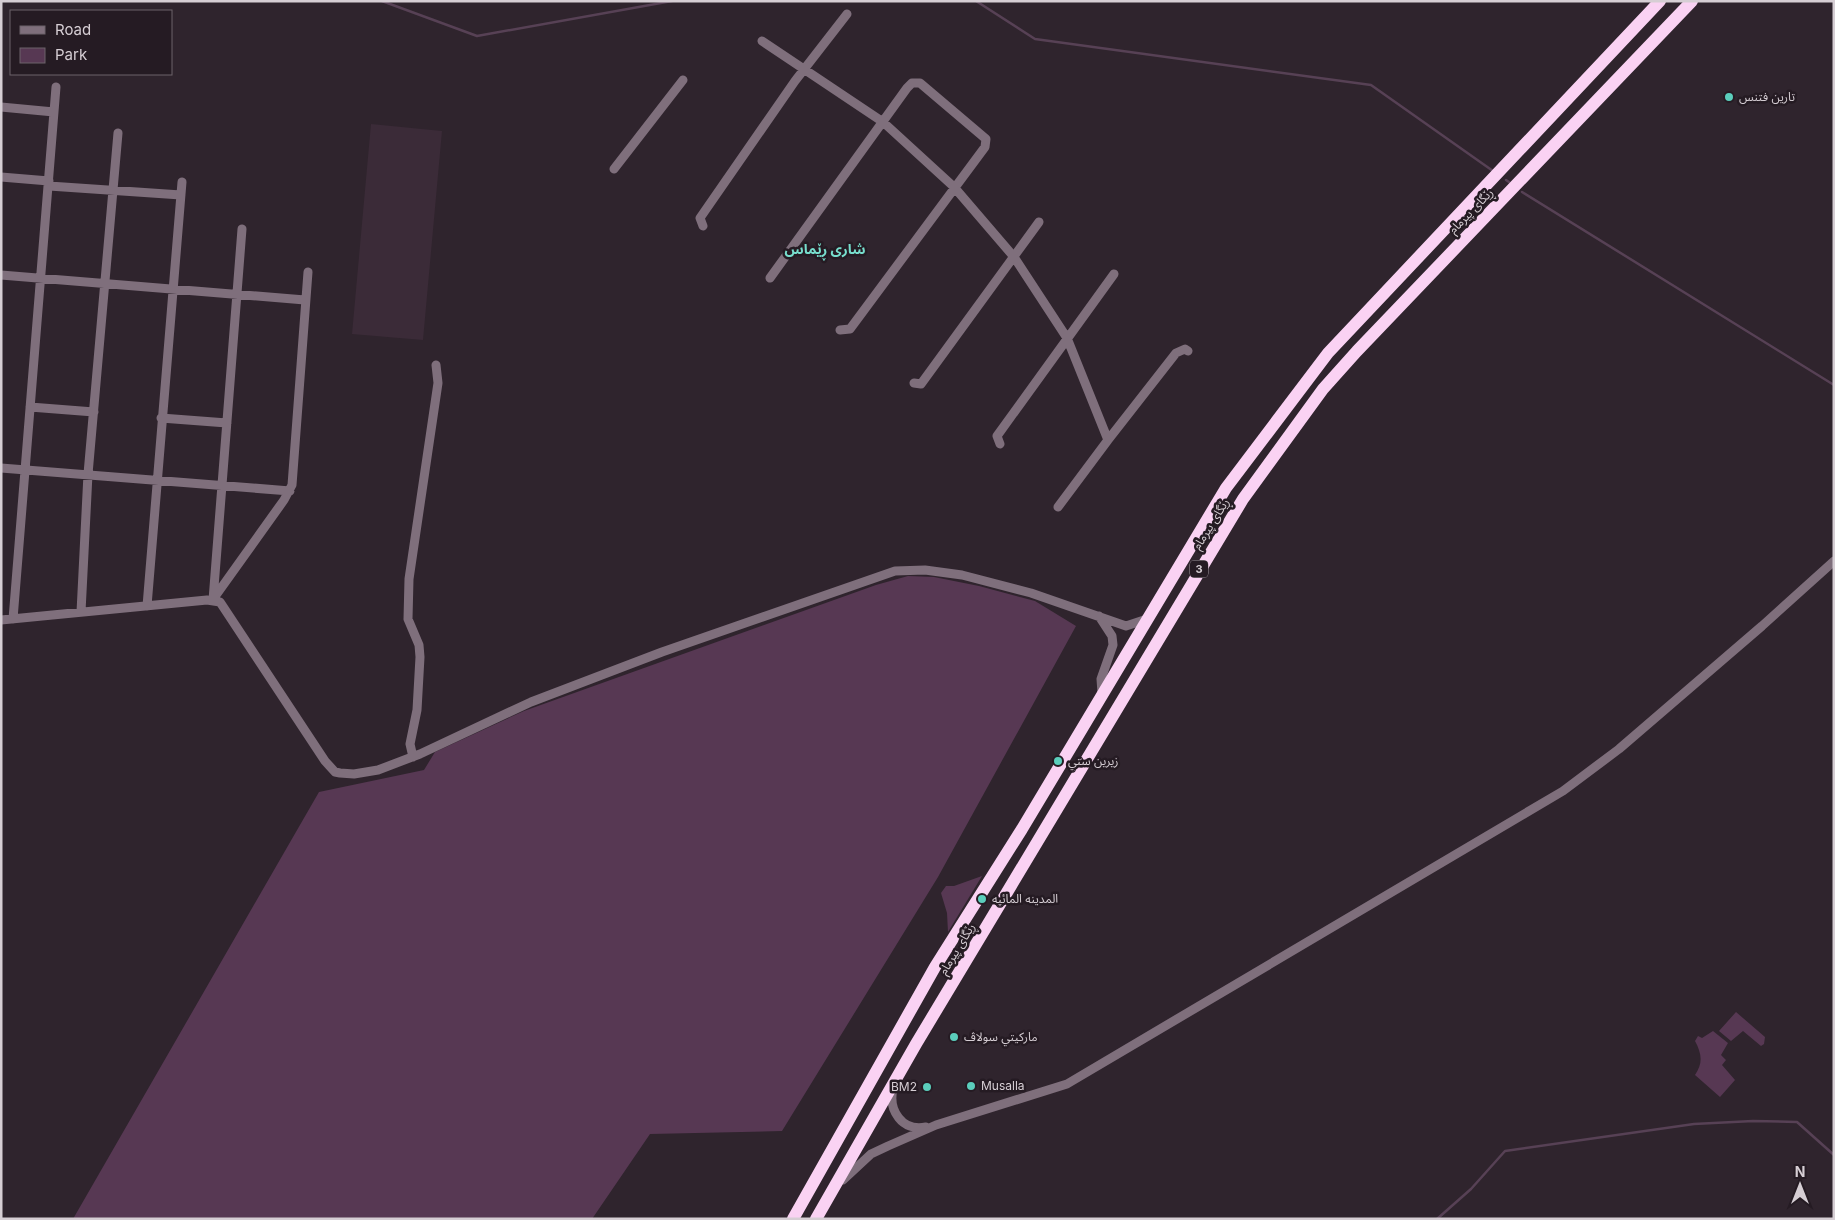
<svg xmlns="http://www.w3.org/2000/svg" width="1835" height="1220" font-family="Inter,'Noto Sans Arabic',sans-serif">
  <rect width="100%" height="100%" fill="#2f242d"/>
  <path fill="#3b2b38" d="M371 124 442 131 423 340 352 334Z"/>
  <path fill="#573853" d="M908 576 934 577 979 586 1035 601 1076 626 938 877 782 1131 650 1134 592 1219H73L319 792 424 770 435 752 524 711 876 585Z
    M982 876 948 932 947 913 941 893 946 886H954Z
    M1736 1012 1765 1037 1764 1044 1761 1046 1743 1031 1731 1041 1719 1031Z
    M1713 1031 1728 1043 1721 1055 1726 1060 1722 1065 1735 1080 1720 1097 1695 1075C1703 1063 1702 1054 1695 1041L1698 1036 1702 1038Z"/>
  <g fill="none" stroke-linecap="round" stroke-linejoin="round">
    <path stroke="#574155" stroke-width="2.5" d="M382 1 477 36 672 1
      M976 1 1035 39 1371 85 1493 171
      M1506 180 1509 182
      M1522 192 1834 385
      M1437 1219 1471 1189 1505 1151 1694 1124 1753 1121 1797 1122 1834 1155"/>
    <path stroke="#7f6f7c" stroke-width="9" d="M762 41 883 122 954 187 1014 257 1067 338 1108 440 1058 507
      M1 107 54 112
      M614 169 683 80
      M1 177 49 181
      M49 186 181 195
      M703 226 700 218 795 81 847 14
      M1 275 305 300
      M770 278 907 88 912 83H920L986 139 985 147 850 329 840 330
      M914 383 921 384 1039 222
      M30 407 94 412
      M161 418 227 423
      M1108 440 1176 353 1185 349 1188 351
      M1000 444 997 436 1114 274
      M1 468 290 491
      M214 598 284 500 292 485 308 272
      M213 600 242 229
      M147 606 182 182
      M81 612 88 474 118 133
      M1099 616 1112 636 1113 645 1101 679 1102 693
      M13 619 56 87
      M1 620 207 600 220 602 325 761 335 772 340 773 354 774 378 770 420 754 531 702 662 652 895 571 925 570 962 575 1031 593 1126 626 1147 619
      M413 757 410 744 417 710 420 657 419 645 408 619 409 579 438 383 436 365
      M893 1089C888 1110 902 1132 926 1127
      M843 1180 871 1154 888 1146 936 1125 1067 1084 1563 791 1619 749 1762 626 1834 561"/>
    <path stroke="#fad2f3" stroke-width="12" d="M793 1219 935 967 1022 829 1226 488 1328 353 1660 1
      M816 1219 916 1044 1243 499 1323 389 1357 351 1692 1"/>
  </g>
  <g fill="#5bcebc" stroke="#251b23" stroke-width="2">
    <circle cx="1729" cy="97" r="5"/>
    <circle cx="1058" cy="761" r="5"/>
    <circle cx="982" cy="899" r="5"/>
    <circle cx="954" cy="1037" r="5"/>
    <circle cx="971" cy="1086" r="5"/>
    <circle cx="927" cy="1087" r="5"/>
  </g>
  <g text-anchor="middle" stroke-width="5" stroke-linejoin="round" paint-order="stroke">
    <rect fill="#251b23" stroke="#a1989f" stroke-width="1" x="1190" y="560.5" width="18" height="17" rx="4"/>
    <g font-size="11" font-weight="bold" fill="#d6ced4">
      <text x="1199" y="573">3</text>
    </g>
    <g font-size="12" fill="#d6ced4" stroke="#251b23" text-anchor="start">
      <text x="1739" y="101">تارين فتنس</text>
      <text x="1068" y="765">زيرين ستي</text>
      <text x="992" y="903">المدينه المائيه</text>
      <text x="964" y="1041">ماركيتي سولاڤ</text>
      <text x="981" y="1090">Musalla</text>
      <text x="917" y="1091" text-anchor="end">BM2</text>
    </g>
    <g font-size="12" fill="#d6ced4" stroke="#251b23">
      <text transform="translate(1471 211) rotate(-46)" y="4">ڕێگای پیرمام</text>
      <text transform="translate(1211 524) rotate(-58)" y="4">ڕێگای پیرمام</text>
      <text transform="translate(957 949) rotate(-59)" y="4">ڕێگای پیرمام</text>
    </g>
    <g font-size="14" font-weight="bold" fill="#77decd" stroke="#251b23">
      <text x="825" y="254">شاری ڕێماس</text>
    </g>
  </g>
  <rect width="1835" height="1220" fill="none" stroke="#d6ced4" stroke-width="5"/>
  <rect x="10" y="10" width="162" height="65" fill="#251b23" stroke="#6c636a"/>
  <rect x="20" y="26" width="25" height="8" fill="#7f6f7c" stroke="#6c636a"/>
  <text x="55" y="35" font-size="15" fill="#d6ced4">Road</text>
  <rect x="20" y="48" width="25" height="15" fill="#573853" stroke="#6c636a"/>
  <text x="55" y="60" font-size="15" fill="#d6ced4">Park</text>
  <g transform="translate(1800 1185)" stroke="#251b23" stroke-width="4" paint-order="stroke">
  <path d="M0-4L9 19L0 12L-9 19Z" fill="#d6ced4"/>
  <text y="-8" font-size="14" font-weight="bold" text-anchor="middle" fill="#d6ced4">N</text>
  </g>
</svg>
